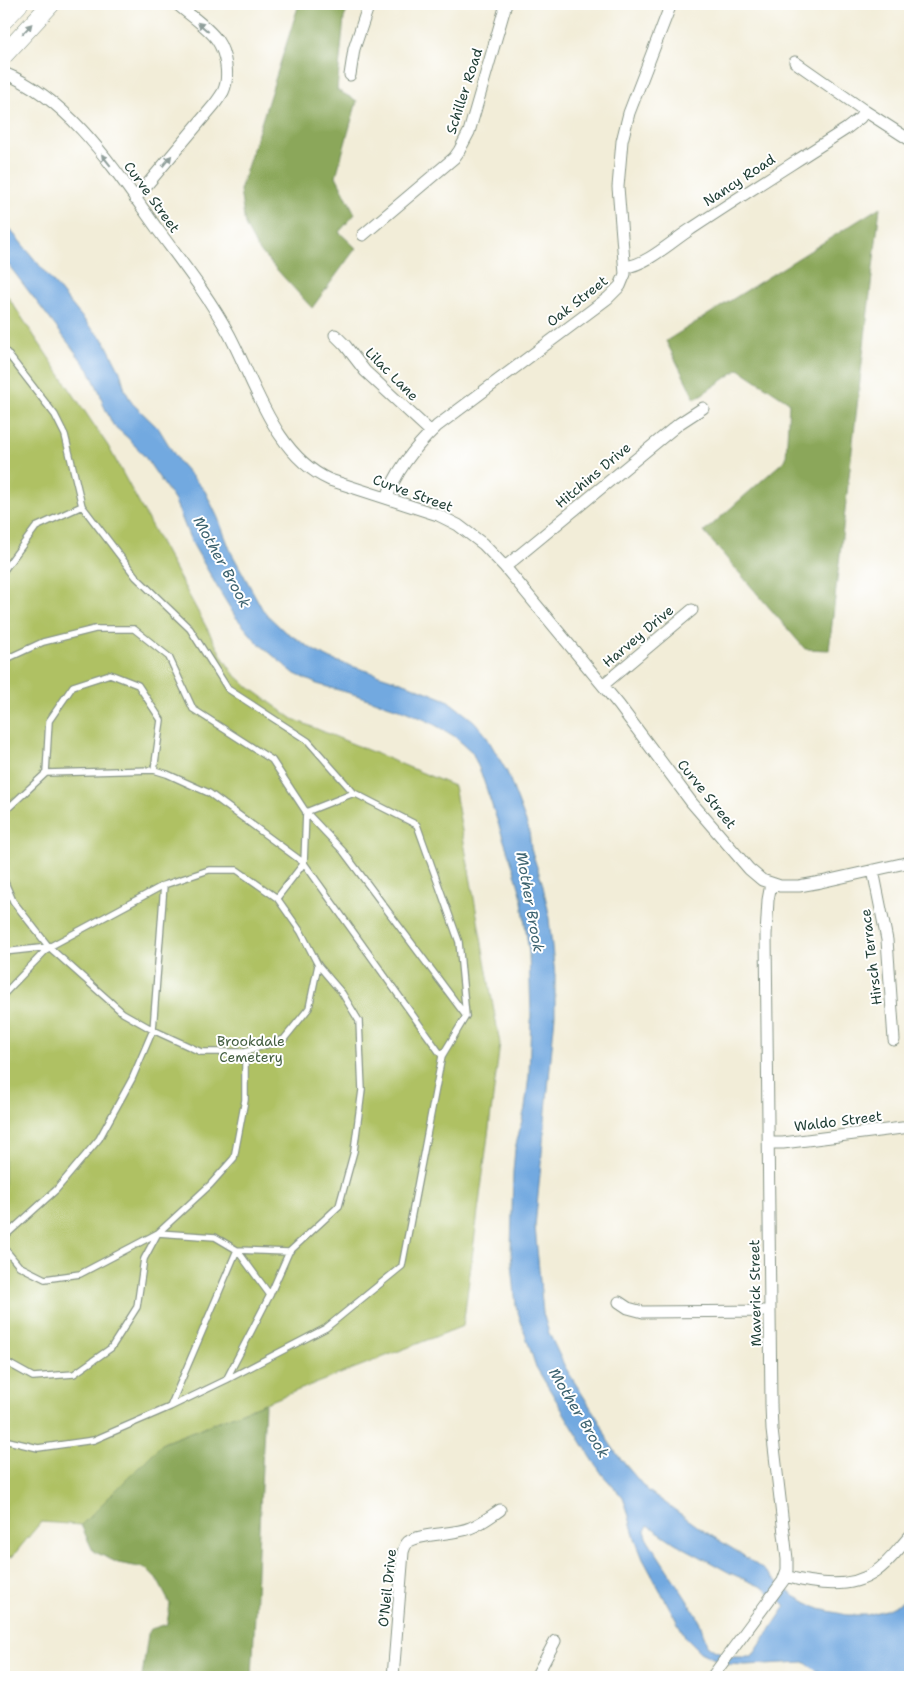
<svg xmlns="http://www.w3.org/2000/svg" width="914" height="1681" font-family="'Shantell Sans',sans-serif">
  <rect width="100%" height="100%" fill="#fff"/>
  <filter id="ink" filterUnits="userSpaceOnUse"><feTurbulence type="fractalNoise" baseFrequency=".02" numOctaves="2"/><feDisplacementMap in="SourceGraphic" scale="10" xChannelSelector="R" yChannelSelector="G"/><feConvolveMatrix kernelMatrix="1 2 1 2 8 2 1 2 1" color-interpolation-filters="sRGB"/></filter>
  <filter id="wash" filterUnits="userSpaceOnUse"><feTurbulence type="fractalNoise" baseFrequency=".0096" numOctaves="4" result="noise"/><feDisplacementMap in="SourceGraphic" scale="20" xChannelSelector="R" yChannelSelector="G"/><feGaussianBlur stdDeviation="1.12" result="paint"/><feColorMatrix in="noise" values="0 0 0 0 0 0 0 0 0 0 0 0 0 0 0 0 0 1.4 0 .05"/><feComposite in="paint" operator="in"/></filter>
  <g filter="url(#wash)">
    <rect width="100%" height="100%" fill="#f2edd8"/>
    <path fill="#afc164" stroke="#677f4c" d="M4 291 108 446 223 658 233 673 246 685 293 719 454 786 500 1044 463 1326 163 1443 81 1525 41 1522 12 1557 4 1556Z"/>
    <path fill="#8ba75a" stroke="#557247" d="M299 4H350L344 18 337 90 357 101 336 176 355 214 339 232 356 248 312 308 257 248 245 225 240 190Z
      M880 207 829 650 805 649 704 532 786 459 789 402 739 369 695 399 666 341Z
      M265 1403 252 1677H142L148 1634 151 1629 167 1624 170 1604 158 1581 145 1568 118 1563 93 1551 81 1525 163 1443Z"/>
    <path fill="#72a9e0" stroke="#48738a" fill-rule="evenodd" d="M4 222 90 327 104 340 120 371 125 390 132 403 159 429 179 462 205 491 218 518 231 552 264 612 283 630 315 651 333 660 407 684 447 700 474 721 485 734 507 772 529 830 531 849 542 882 548 909 555 975V1015L535 1227 543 1313 549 1333 565 1367 601 1424 608 1441 619 1457 646 1489 704 1531 741 1554 761 1568 794 1596 819 1609 847 1615H867L886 1610 910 1598V1677H826L804 1662 746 1665 725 1664 700 1652 686 1638 643 1559 635 1539 627 1509 623 1498 602 1474 587 1451 536 1367 516 1306 511 1252 513 1172 515 1149 525 1108 529 1076 531 1014 529 953 521 894 514 870 481 773 472 752 454 736 430 722 405 711 353 694 317 684 295 674 257 642 235 616 219 590 191 541 175 501 145 457 128 438 113 425 103 404 100 393 89 370 4 259ZM648 1525 675 1543 701 1557 730 1573 762 1587 786 1606 752 1657H731L714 1650 707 1645 698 1617 648 1540 645 1531Z"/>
  </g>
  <g filter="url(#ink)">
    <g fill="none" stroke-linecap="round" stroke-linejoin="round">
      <g stroke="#889586" stroke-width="8">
        <path id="lane" d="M4 349 55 415 65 435 82 506 36 527 4 570
          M82 506 136 577 190 629 228 689 308 741 354 793
          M4 660 43 642 95 629H134L169 657 193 709 272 760 306 812 304 863 442 1056
          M46 773 49 721 73 686 110 674 138 685 161 720 154 770
          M4 812 46 773 154 770 167 774 209 793 304 863 277 898
          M4 880 13 901 49 947 123 1013 153 1030 201 1052H245L284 1039 309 1008 318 965
          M4 952 49 947
          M4 994 49 947 164 885 209 870H237L277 898 301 932 318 965 342 993 359 1021 362 1090 354 1151 339 1206 289 1252 270 1295 226 1380 170 1407 94 1440 38 1448 4 1440
          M4 1237 56 1190 99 1139 132 1079 153 1030 164 885
          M4 1248 19 1266 45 1279 80 1274 158 1233 210 1185 234 1158 245 1100V1052
          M270 1295 237 1250 289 1252
          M4 1361 33 1377 74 1374 111 1348 137 1307 144 1259 158 1233 215 1237 237 1250 170 1407
          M226 1380 326 1328 402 1266 442 1056 466 1016 459 942 417 825 354 793 306 812 343 851 466 1016"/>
      </g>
      <g stroke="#889586" stroke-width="13">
        <path id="street" d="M795 62 865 111 910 140
          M4 73C72 100 117 173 158 230 183 264 209 297 229 334 255 383 275 456 330 480L438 515 458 525 483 544 505 567 619 705 692 803 749 869 762 880 780 886H799L821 882 910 862
          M350 75 354 49 369 4
          M135 199 214 105C217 101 220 97 223 92 230 78 226 53 217 40 207 26 189 15 177 4
          M363 235 454 158 459 151 469 132 506 4
          M625 267C647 265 672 241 691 229 742 195 795 162 846 129L860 118 865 111
          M335 335 345 345 365 371 431 432
          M387 498C396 470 416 446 437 426L608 298 620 286 625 274 618 187 622 141 629 113 671 4
          M505 567 680 423 703 408
          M603 685 692 610
          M873 870 887 940 894 1040
          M769 1143H783L910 1127
          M619 1302 628 1308 643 1312 770 1311
          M785 1576C813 1584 850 1590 875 1572 889 1563 899 1548 910 1536
          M393 1677 403 1552C404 1548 405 1545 408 1542 420 1533 454 1535 470 1528 481 1524 491 1516 500 1510
          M536 1677 555 1641
          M712 1677 783 1581 787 1570V1559L772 1430 771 1405 766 935 768 900 771 884"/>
      </g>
      <g stroke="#889586" stroke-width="19">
        <path id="primary" d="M4 20 19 4
          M4 55 51 4"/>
      </g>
      <use href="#lane" stroke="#fff" stroke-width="5.5"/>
      <use href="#street" stroke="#fff" stroke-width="11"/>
      <use href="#primary" stroke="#fff" stroke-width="18"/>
    </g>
    <defs><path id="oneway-solid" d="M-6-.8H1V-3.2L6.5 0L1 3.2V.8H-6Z" transform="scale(1.25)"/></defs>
    <g fill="#8f9e9a">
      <use href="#oneway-solid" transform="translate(203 27) rotate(-139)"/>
      <use href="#oneway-solid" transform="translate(27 29) rotate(-47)"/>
      <use href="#oneway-solid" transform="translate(106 160) rotate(-128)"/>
      <use href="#oneway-solid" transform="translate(167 161) rotate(-50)"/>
    </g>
  </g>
  <g text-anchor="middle" stroke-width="4" stroke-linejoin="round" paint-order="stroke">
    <g font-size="14" fill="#1f3d34" stroke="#fff">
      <text transform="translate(464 91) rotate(-72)" y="5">Schiller Road</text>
      <text transform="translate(739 180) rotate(-33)" y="5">Nancy Road</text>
      <text transform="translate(152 197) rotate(54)" y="5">Curve Street</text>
      <text transform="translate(577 301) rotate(-38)" y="5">Oak Street</text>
      <text transform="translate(392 374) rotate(45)" y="5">Lilac Lane</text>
      <text transform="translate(593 475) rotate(-40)" y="5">Hitchins Drive</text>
      <text transform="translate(413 493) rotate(20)" y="5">Curve Street</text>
      <text transform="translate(638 636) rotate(-40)" y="5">Harvey Drive</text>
      <text transform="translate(707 794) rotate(51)" y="5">Curve Street</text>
      <text transform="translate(871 957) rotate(-97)" y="5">Hirsch Terrace</text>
      <text transform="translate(838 1121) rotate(-7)" y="5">Waldo Street</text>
      <text transform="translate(755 1293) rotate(-91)" y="5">Maverick Street</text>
      <text transform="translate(387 1588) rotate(-84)" y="5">O'Neil Drive</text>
    </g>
    <g font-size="14" fill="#435e40" stroke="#fff">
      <text x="251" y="1046">Brookdale<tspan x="251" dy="16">Cemetery</tspan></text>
    </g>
    <g font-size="15" font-style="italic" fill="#3c6370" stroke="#fff">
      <text transform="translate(222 562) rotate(61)" y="5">Mother Brook</text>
      <text transform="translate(530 902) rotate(80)" y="5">Mother Brook</text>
      <text transform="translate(579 1413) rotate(59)" y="5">Mother Brook</text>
    </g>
  </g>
  <rect width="914" height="1681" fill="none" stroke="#fff" stroke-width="20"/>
</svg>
